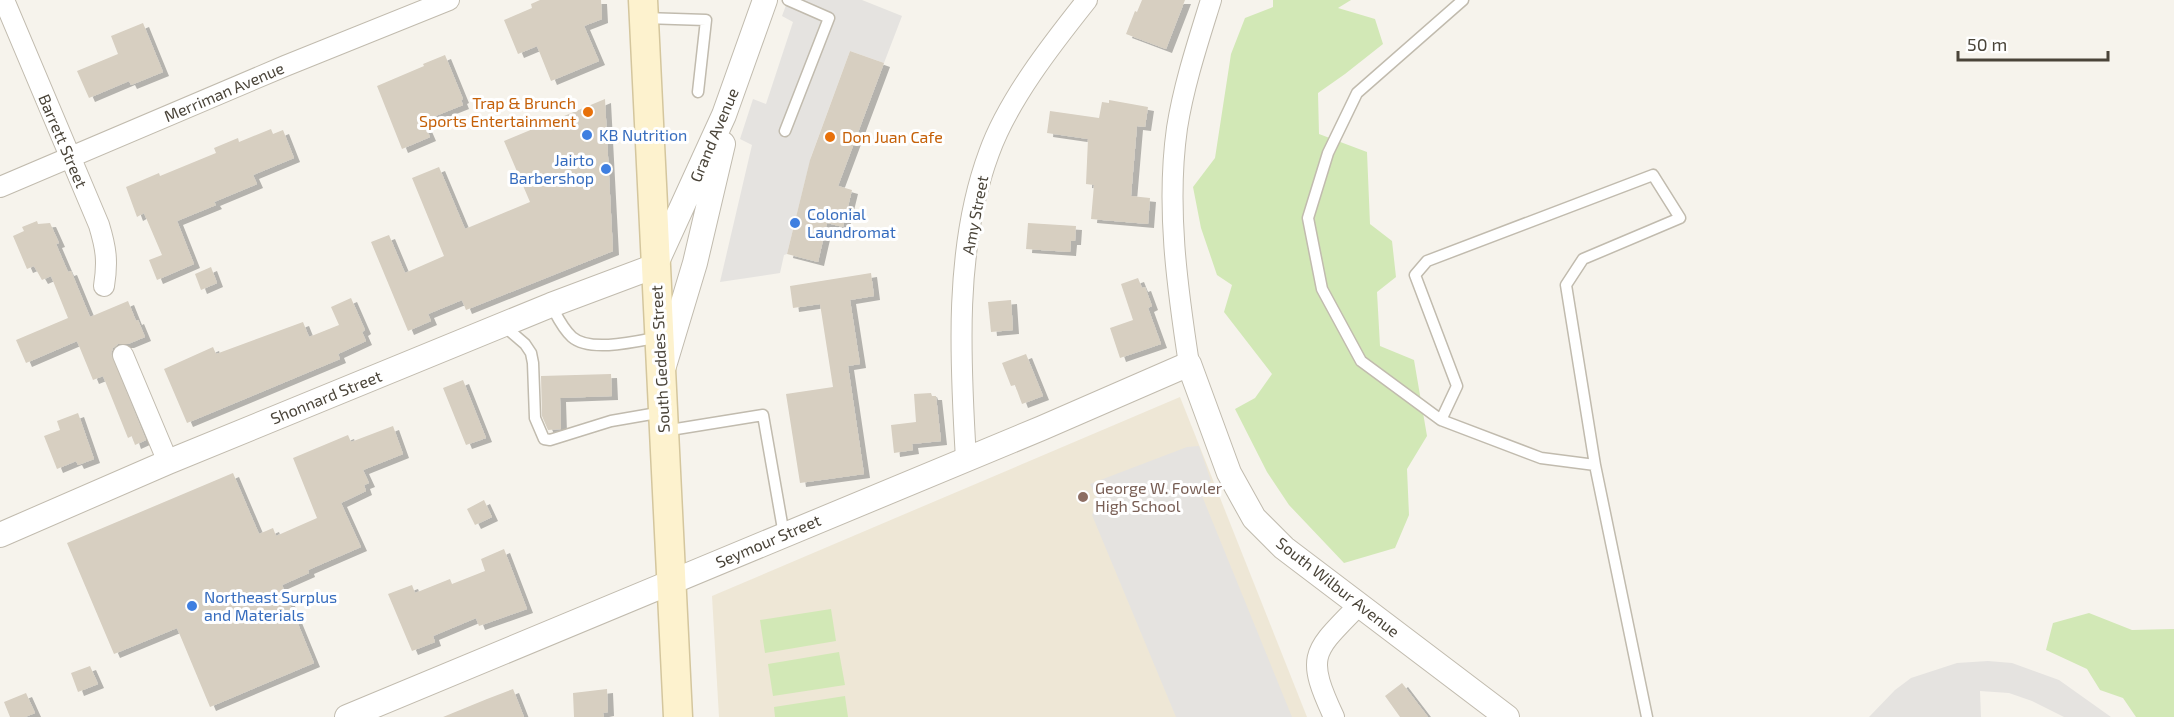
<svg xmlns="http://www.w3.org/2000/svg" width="2174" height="717" font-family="'Exo 2',sans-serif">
  <defs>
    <filter id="shadow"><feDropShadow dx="6" dy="4" stdDeviation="0" flood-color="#0004"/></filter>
  </defs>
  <rect width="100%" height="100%" fill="#f6f3ec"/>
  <path fill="#eee7d6" d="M1180 397 1307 717H719L712 596Z"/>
  <path fill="#d2e8b6" d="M1273 0H1351L1338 8 1375 19 1383 44 1345 74 1318 93 1319 134 1367 152 1370 224 1392 241 1396 277 1377 292 1380 346 1414 360 1427 436 1407 469 1409 515 1395 548 1344 563 1289 505 1267 472 1235 409 1255 398 1272 374 1224 312 1232 285 1217 275 1201 228 1193 187 1215 158 1231 54 1245 18 1273 7Z
    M831 609 836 641 765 653 760 620Z
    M2089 613 2132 630 2174 629V717H2136L2123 698 2100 690 2087 669 2046 650 2053 623Z
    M839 652 845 685 773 696 768 664Z
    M845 696 848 717H775L774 707Z"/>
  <path fill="#e5e3e0" d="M788 0H862L902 16 884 63 850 51 811 157 787 254 784 255 780 273 720 282 752 145 740 139 753 99 766 104 793 22 782 16Z
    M1199 446 1211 481 1198 486 1292 717H1176L1092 515 1098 501 1090 484 1187 447Z
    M1988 661 2012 663 2059 680 2111 717H2064L2032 701 2009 693 1980 691 1981 717H1869L1895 690 1911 678 1957 663Z"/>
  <path fill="#d7cfc1" filter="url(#shadow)" d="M540 0H601L602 19 584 26 599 61 551 81 537 46 518 54 504 20 532 8 531 4Z
    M1142 0H1185L1166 49 1126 34 1135 11 1137 12Z
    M143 23 163 72 131 85 129 81 89 98 77 71 118 54 111 36Z
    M850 51 884 63 838 186 852 190 843 227 827 223 818 262 787 254 810 160Z
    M445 55 463 99 461 100 463 105 423 121 430 137 402 149 377 86 424 66 423 64Z
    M605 99 613 251 466 310 462 300 428 314 431 321 408 331 371 242 389 235 405 273 444 256 412 178 439 167 465 229 530 202 504 141Z
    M1109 100 1148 107 1145 127 1137 126 1131 196 1150 198 1148 224 1091 219 1094 185 1086 184 1088 139 1047 133 1050 111 1099 118 1102 102 1109 103Z
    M271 129 273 134 283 130 294 158 253 175 257 184 214 202 216 205 177 221 194 264 157 280 149 260 162 255 144 213 137 217 126 187 159 173 160 176 216 153 214 148 238 138 239 142Z
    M37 221 38 224 50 223 59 243 56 244 68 272 71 271 90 317 128 301 136 321 138 320 145 337 128 344H118L113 348 111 354 146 440 135 445 132 436 128 438 103 376 93 380 77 341 26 363 16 340 68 318 51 276 42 280 34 266 27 269 13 236 24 231 22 227Z
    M1028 223 1076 226 1075 241H1071L1070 252 1026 249Z
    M211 267 217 283 201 290 195 274Z
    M871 273 874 296 850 300 860 364 848 366 864 474 800 483 786 394 833 387 820 304 793 308 790 286Z
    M1138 278 1142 288 1145 287 1152 306 1148 308 1161 344 1120 358 1110 328 1133 320 1121 284Z
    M351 298 365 330 362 332 366 341 338 354 340 359 187 423 164 369 213 347 216 354 303 322 309 337 339 325 331 307Z
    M1011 300 1013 330 991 332 988 302Z
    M1026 354 1043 396 1022 404 1015 385 1011 386 1002 363Z
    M611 374 612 396 560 398 561 429 548 430 542 416 541 376Z
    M463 380 486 438 466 445 443 388Z
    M931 393 932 396H936L941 441 912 444 913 450 894 453 891 425 916 422 914 394Z
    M78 413 94 459 78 465 76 461 57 469 44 436 60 430 57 421Z
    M393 426 403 454 363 470 369 483 364 485 366 491 341 503 361 547 308 570 309 573 282 585 314 663 210 707 177 628 114 654 67 543 233 473 259 534 273 528 276 536 317 518 293 458 348 435 351 442Z
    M484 500 492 517 475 525 467 509Z
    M504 549 527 609 479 626 476 618 433 636 435 642 412 651 388 594 412 585 415 593 450 579 452 584 485 571 481 559Z
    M90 666 98 684 78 692 71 673Z
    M1402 683 1428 717H1400L1385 696Z
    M513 689 524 717H443L487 699Z
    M607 689 608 712 603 713 604 717H574L573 693Z
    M26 693 35 713 25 717H10L4 702Z"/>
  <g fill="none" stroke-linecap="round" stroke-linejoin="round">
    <g stroke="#c1bbae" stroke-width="13">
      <path id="service" d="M1463 0 1357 93 1328 153 1308 218 1322 289 1361 361 1441 420 1541 458 1595 465 1647 717
        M644 18 706 20 698 92
        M785 131 829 18 788 0
        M551 305C557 316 562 328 572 337 590 353 638 341 660 337
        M503 325 525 344 531 353 533 363 535 418 544 439 550 440 611 421 663 412
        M1441 420 1457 386 1415 275 1427 261 1653 175 1680 218 1583 259 1566 285 1595 465
        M664 431 763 415 784 535"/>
    </g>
    <g stroke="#c1bbae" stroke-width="22">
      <path id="minor" d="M4 0 99 225C106 248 108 261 104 286
        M0 187 285 66 449 0
        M123 355 168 462
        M1189 364C1177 286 1166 206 1177 128 1184 84 1198 42 1211 0
        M966 459C960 360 954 247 989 153 1008 100 1052 44 1087 0
        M1334 717C1305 655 1313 652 1358 606"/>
    </g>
    <g stroke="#c1bbae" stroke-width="26">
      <path id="tertiary" d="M664 366 695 263 723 144
        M0 535 168 462 551 305 655 266 724 115 765 0
        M347 717 1042 428 1189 364 1229 473 1254 518 1284 548 1507 717"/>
    </g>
    <g stroke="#d4c69d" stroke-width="31">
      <path id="secondary" d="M643 0 678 717"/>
    </g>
    <use href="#service" stroke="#fff" stroke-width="10"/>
    <use href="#minor" stroke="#fff" stroke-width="20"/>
    <use href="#tertiary" stroke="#fff" stroke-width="24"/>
    <use href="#secondary" stroke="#fdf2ce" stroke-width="28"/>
  </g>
  <g fill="#e8710a" stroke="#fff" stroke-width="2">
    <circle cx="588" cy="112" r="6"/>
    <circle cx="830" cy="137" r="6"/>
  </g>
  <g fill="#3f7fe0" stroke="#fff" stroke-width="2">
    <circle cx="587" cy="135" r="6"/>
    <circle cx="606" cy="169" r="6"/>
    <circle cx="795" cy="223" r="6"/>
    <circle cx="192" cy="606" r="6"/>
  </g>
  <circle fill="#8d6e63" stroke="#fff" stroke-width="2" cx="1083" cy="497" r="6"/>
  <g text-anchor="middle" stroke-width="6" stroke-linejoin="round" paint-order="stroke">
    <g font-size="16" fill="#4a4439" stroke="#fff">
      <text transform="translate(224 92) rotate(-23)" y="6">Merriman Avenue</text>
      <text transform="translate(714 135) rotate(-67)" y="6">Grand Avenue</text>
      <text transform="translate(63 141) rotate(67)" y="6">Barrett Street</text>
      <text transform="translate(975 215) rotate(-79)" y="6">Amy Street</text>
      <text transform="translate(660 359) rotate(-93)" y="6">South Geddes Street</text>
      <text transform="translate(326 397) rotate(-22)" y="6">Shonnard Street</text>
      <text transform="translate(768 541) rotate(-23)" y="6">Seymour Street</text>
      <text transform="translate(1338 587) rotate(38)" y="6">South Wilbur Avenue</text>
    </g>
    <g font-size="16" fill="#c56008" stroke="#fff" text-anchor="end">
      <text x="576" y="109">Trap &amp; Brunch<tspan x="576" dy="18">Sports Entertainment</tspan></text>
      <text x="842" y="143" text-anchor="start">Don Juan Cafe</text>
    </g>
    <g font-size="16" fill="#366cbe" stroke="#fff" text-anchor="start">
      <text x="599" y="141">KB Nutrition</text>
      <text x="594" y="166" text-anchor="end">Jairto<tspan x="594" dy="18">Barbershop</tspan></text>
      <text x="807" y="220">Colonial<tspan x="807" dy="18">Laundromat</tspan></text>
      <text x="204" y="603">Northeast Surplus<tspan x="204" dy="18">and Materials</tspan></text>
    </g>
    <g font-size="16" fill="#785e54" stroke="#fff" text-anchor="start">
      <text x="1095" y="494">George W. Fowler<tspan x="1095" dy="18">High School</tspan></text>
    </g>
  </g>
  <path d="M1958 51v9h150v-9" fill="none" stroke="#4a4439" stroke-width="3"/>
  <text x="1967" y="51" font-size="18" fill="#4a4439" stroke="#ffffff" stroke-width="4.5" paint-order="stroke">50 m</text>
</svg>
